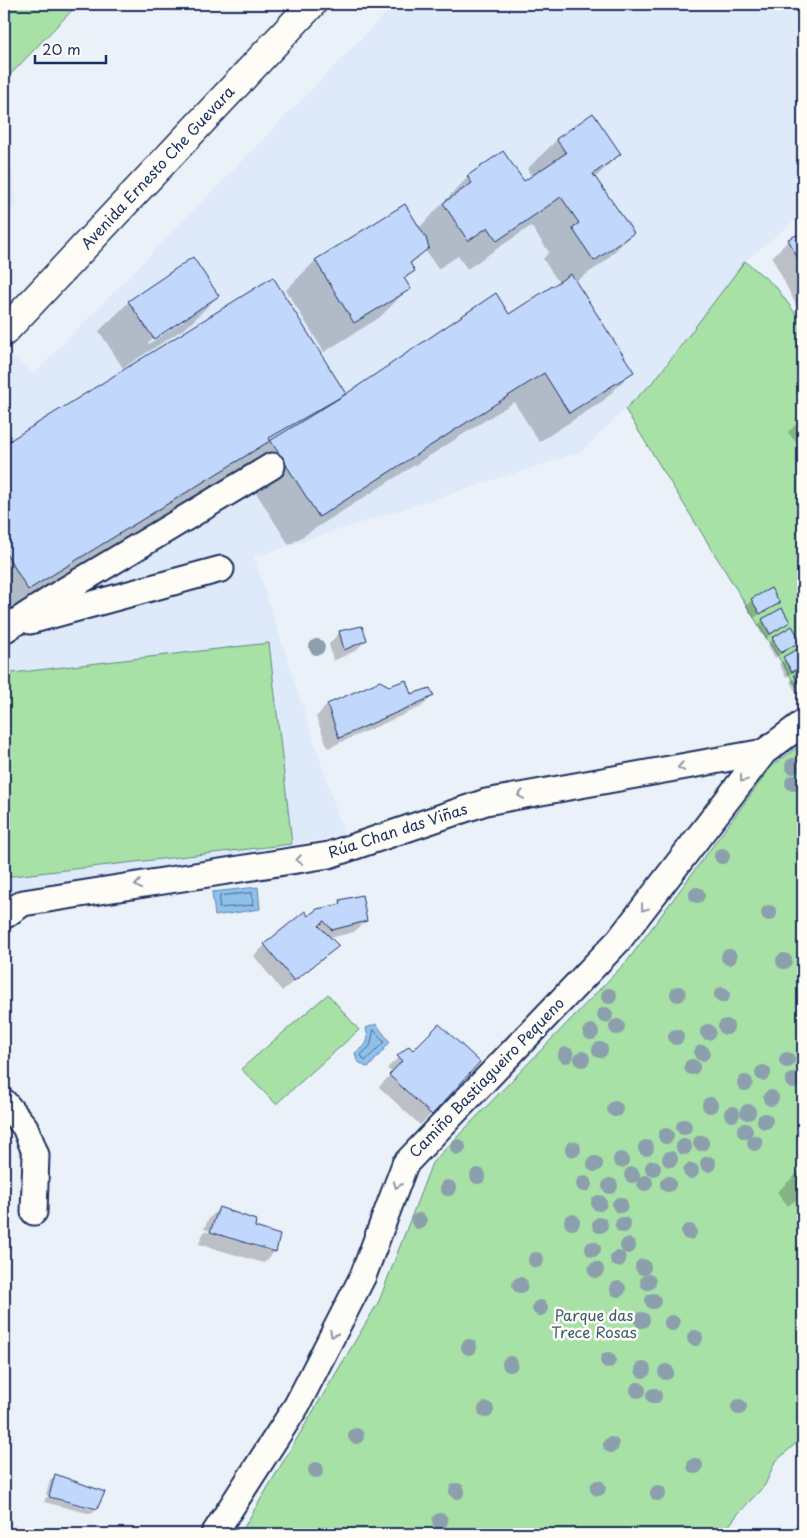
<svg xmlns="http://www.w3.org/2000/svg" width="807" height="1538" font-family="'Playpen Sans',sans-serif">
  <rect width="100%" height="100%" fill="#ebf1f8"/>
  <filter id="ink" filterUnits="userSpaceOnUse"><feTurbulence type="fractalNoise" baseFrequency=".02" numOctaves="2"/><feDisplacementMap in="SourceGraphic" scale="10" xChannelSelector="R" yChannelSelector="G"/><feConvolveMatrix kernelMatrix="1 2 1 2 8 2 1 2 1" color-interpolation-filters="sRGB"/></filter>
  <g filter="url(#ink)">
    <path fill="#dee9f9" d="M395 4H803V214L745 261 655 380 581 452 254 557 345 837 292 844 4 902V350L34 374Z
      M4 115 16 202 4 225Z"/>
    <path fill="#a7e1a6" stroke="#618882" d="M4 4H78L10 75H4Z
      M745 261 776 287 803 324V697L625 409 655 380Z
      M269 643 292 844 4 877V674Z
      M803 743V1437L775 1462 765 1485 737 1515 723 1534H240L379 1301 432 1163 628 960 772 766Z
      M328 994 359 1030 276 1104 241 1069Z"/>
    <path fill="#8ec0ea" stroke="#6086b2" d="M258 887 260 909 215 916 212 892Z
      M376 1024 390 1042 370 1066 366 1067 357 1061 355 1053 366 1044 368 1038 366 1028Z"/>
    <path fill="#0003" fill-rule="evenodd" d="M557 140 619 154 595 178 633 233 603 263 575 282 633 371 603 401 539 442 514 402 289 545 241 469 4 615V445L273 279 346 396 509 315 559 283 543 259 549 252 531 226 467 269 458 256 438 269 425 250 410 265 414 271 404 280 409 288 379 318 324 352 286 290 315 261 419 228 468 177 524 183 532 177 527 169Z
      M803 233V319L772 257 789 240Z
      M218 296 188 326 123 368 99 331 129 302ZM185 317V320L149 344 148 342Z
      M803 418V452L788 432Z
      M752 600 778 602 754 618 746 606Z
      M763 620 789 622 765 639 757 626Z
      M340 632 366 640 355 651 333 661 329 644Z
      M773 639 799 641 775 658 768 645Z
      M803 647V667L786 677 779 664Z
      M803 672V691L797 694 790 682Z
      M380 682 410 695 433 696 421 707 328 748 316 717 327 705Z
      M341 901 366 921 354 932 330 938 337 946 282 991 254 956 265 945 308 918 336 906Z
      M409 1048 431 1114 420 1125 379 1087 392 1073 387 1068Z
      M803 1168V1198L801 1196 788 1206 777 1192Z
      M219 1208 253 1228 275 1251 264 1263 199 1244 204 1231 269 1251V1248L204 1229 208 1220Z
      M56 1476 103 1493 96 1509 46 1495 50 1481Z
      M46 1497 95 1510 91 1514 44 1502Z"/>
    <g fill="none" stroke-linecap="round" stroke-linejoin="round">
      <path stroke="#496996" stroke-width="1" d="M252 893 253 905 219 908 220 896Z
        M374 1030 384 1042 365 1061 361 1055 370 1046Z"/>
    </g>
    <path fill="#c1d7fb" stroke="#1b2f5e" d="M593 113 621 154 593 174 634 233 594 261 572 228 579 223 561 197 497 241 488 227 468 241 443 203 472 183 467 176 503 151 524 181 566 153 556 139Z
      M405 204 426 238 429 248 410 263 415 271 404 278 411 289 354 323 315 260Z
      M803 232V269L788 239Z
      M193 257 219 296 154 339 128 301Z
      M571 274 634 372 569 413 544 373 319 517 269 438 346 394 496 293 509 314Z
      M273 277 346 394 28 590 7 555 4 558V444Z
      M771 588 780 603 760 614 751 599Z
      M782 608 790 622 770 634 762 619Z
      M362 626 367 640 344 650 339 631Z
      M792 626 801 641 781 653 772 638Z
      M803 646V666L792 672 783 657Z
      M803 670V690L794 675Z
      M406 680 411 694 430 688 434 696 339 738 327 704 380 681 389 686Z
      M362 895 367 921 332 930 324 921 319 926 339 946 294 981 264 944 305 911 308 916 317 909 341 904 340 900Z
      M439 1024 480 1062 432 1115 389 1075 402 1061 397 1056 409 1046 413 1050Z
      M219 1207 256 1220 255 1227 280 1235 276 1252 210 1232Z
      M55 1474 105 1492 97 1509 49 1497Z"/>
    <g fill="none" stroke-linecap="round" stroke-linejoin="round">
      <g stroke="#1b2f5e" stroke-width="29">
        <path id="minor" d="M30 621 221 569
          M4 630 62 592 272 466
          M4 916 23 903 329 855 486 802 764 752
          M4 1102 25 1127 36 1155 34 1212
          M214 1534 297 1405 363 1276 405 1164 619 940 764 752 803 723"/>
      </g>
      <g stroke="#1b2f5e" stroke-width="31">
        <path id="major" d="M4 332 312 4"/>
      </g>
      <use href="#minor" stroke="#fdfcf7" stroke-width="25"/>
      <use href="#major" stroke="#fdfcf7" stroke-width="28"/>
    </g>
    <g fill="#8c9fad">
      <circle cx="317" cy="647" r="8"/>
      <circle cx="793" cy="766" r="8"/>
      <circle cx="793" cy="783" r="8"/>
      <circle cx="722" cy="856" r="8"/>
      <circle cx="697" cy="895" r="8"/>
      <circle cx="769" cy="913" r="8"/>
      <circle cx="729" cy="957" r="8"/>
      <circle cx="784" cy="961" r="8"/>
      <circle cx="678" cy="994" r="8"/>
      <circle cx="722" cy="995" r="8"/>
      <circle cx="609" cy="996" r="8"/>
      <circle cx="605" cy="1015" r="8"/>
      <circle cx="617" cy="1027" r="8"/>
      <circle cx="726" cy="1027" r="8"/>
      <circle cx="591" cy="1032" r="8"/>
      <circle cx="708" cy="1032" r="8"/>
      <circle cx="676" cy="1037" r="8"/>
      <circle cx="600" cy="1050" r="8"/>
      <circle cx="702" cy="1053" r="8"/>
      <circle cx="566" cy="1055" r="8"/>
      <circle cx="582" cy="1059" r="8"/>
      <circle cx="787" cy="1060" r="8"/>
      <circle cx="692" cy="1067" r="8"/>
      <circle cx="763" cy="1073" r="8"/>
      <circle cx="793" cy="1081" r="8"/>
      <circle cx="745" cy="1083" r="8"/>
      <circle cx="771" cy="1098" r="8"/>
      <circle cx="710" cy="1105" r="8"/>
      <circle cx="615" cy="1109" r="8"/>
      <circle cx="748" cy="1112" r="8"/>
      <circle cx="732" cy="1114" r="8"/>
      <circle cx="765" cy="1121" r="8"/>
      <circle cx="684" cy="1127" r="8"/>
      <circle cx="745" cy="1131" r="8"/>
      <circle cx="666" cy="1136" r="8"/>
      <circle cx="701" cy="1143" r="8"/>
      <circle cx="755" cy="1143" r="8"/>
      <circle cx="458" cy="1147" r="8"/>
      <circle cx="684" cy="1147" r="8"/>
      <circle cx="646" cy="1148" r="8"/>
      <circle cx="573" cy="1149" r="8"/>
      <circle cx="670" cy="1159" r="8"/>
      <circle cx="621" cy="1160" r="8"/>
      <circle cx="595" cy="1164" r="8"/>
      <circle cx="708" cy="1164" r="8"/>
      <circle cx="653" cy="1168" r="8"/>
      <circle cx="691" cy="1171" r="8"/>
      <circle cx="632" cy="1175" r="8"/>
      <circle cx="478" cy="1176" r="8"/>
      <circle cx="645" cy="1183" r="8"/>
      <circle cx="584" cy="1184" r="8"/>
      <circle cx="668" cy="1184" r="8"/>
      <circle cx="610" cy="1186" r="8"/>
      <circle cx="448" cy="1188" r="8"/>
      <circle cx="599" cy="1203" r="8"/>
      <circle cx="620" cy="1205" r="8"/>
      <circle cx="419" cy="1221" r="8"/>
      <circle cx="572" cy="1222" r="8"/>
      <circle cx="600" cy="1225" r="8"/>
      <circle cx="623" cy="1225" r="8"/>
      <circle cx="689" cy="1232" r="8"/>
      <circle cx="628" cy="1246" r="8"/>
      <circle cx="593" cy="1249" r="8"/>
      <circle cx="618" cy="1259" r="8"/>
      <circle cx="536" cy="1260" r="8"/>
      <circle cx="643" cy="1267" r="8"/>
      <circle cx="596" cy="1270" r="8"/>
      <circle cx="648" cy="1282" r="8"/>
      <circle cx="520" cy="1285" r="8"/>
      <circle cx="618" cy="1289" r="8"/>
      <circle cx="653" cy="1301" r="8"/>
      <circle cx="540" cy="1308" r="8"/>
      <circle cx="642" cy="1320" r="8"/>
      <circle cx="672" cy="1323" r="8"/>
      <circle cx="695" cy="1338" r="8"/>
      <circle cx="469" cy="1347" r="8"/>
      <circle cx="608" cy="1360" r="8"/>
      <circle cx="510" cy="1364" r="8"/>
      <circle cx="643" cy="1370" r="8"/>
      <circle cx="666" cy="1372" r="8"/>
      <circle cx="638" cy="1390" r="8"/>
      <circle cx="654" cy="1396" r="8"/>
      <circle cx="739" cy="1407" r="8"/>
      <circle cx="486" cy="1410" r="8"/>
      <circle cx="356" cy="1436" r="8"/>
      <circle cx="611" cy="1445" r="8"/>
      <circle cx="695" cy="1466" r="8"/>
      <circle cx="316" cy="1470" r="8"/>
      <circle cx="598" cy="1488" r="8"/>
      <circle cx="457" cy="1491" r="8"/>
      <circle cx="658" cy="1493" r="8"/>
      <circle cx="440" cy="1521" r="8"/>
    </g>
    <defs><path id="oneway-chevron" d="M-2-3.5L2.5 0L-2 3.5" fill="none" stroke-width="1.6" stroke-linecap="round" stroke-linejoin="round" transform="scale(1.25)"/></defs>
    <g stroke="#8c96aa">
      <use href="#oneway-chevron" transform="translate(681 767) rotate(170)"/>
      <use href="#oneway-chevron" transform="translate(743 779) rotate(127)"/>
      <use href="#oneway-chevron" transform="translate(521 795) rotate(170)"/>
      <use href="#oneway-chevron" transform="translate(299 860) rotate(171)"/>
      <use href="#oneway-chevron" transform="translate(138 885) rotate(171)"/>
      <use href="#oneway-chevron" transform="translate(644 908) rotate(127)"/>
      <use href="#oneway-chevron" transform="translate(397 1185) rotate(110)"/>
      <use href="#oneway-chevron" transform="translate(333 1334) rotate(117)"/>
    </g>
  </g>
  <g text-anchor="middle" stroke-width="5" stroke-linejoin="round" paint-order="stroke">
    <g font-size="15" fill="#1b2f5e" stroke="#fdfcf7">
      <text transform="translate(158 168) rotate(-47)" y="5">Avenida Ernesto Che Guevara</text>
      <text transform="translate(398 831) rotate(-18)" y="5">Rúa Chan das Viñas</text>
      <text transform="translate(487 1078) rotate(-46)" y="5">Camiño Bastiagueiro Pequeno</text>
    </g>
    <g font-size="15" fill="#3e5c70" stroke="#fdfcf7">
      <text x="594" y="1321">Parque das<tspan x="594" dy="17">Trece Rosas</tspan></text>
    </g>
  </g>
  <rect width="807" height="1538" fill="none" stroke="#fdfcf7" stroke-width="20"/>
  <rect x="10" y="10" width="787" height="1518" fill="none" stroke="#1b2f5e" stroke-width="2" filter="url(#ink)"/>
  <path d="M35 55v8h71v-8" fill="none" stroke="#1b2f5e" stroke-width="2.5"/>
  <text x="42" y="55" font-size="15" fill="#1b2f5e" stroke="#fdfcf7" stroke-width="4" paint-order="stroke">20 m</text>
</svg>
